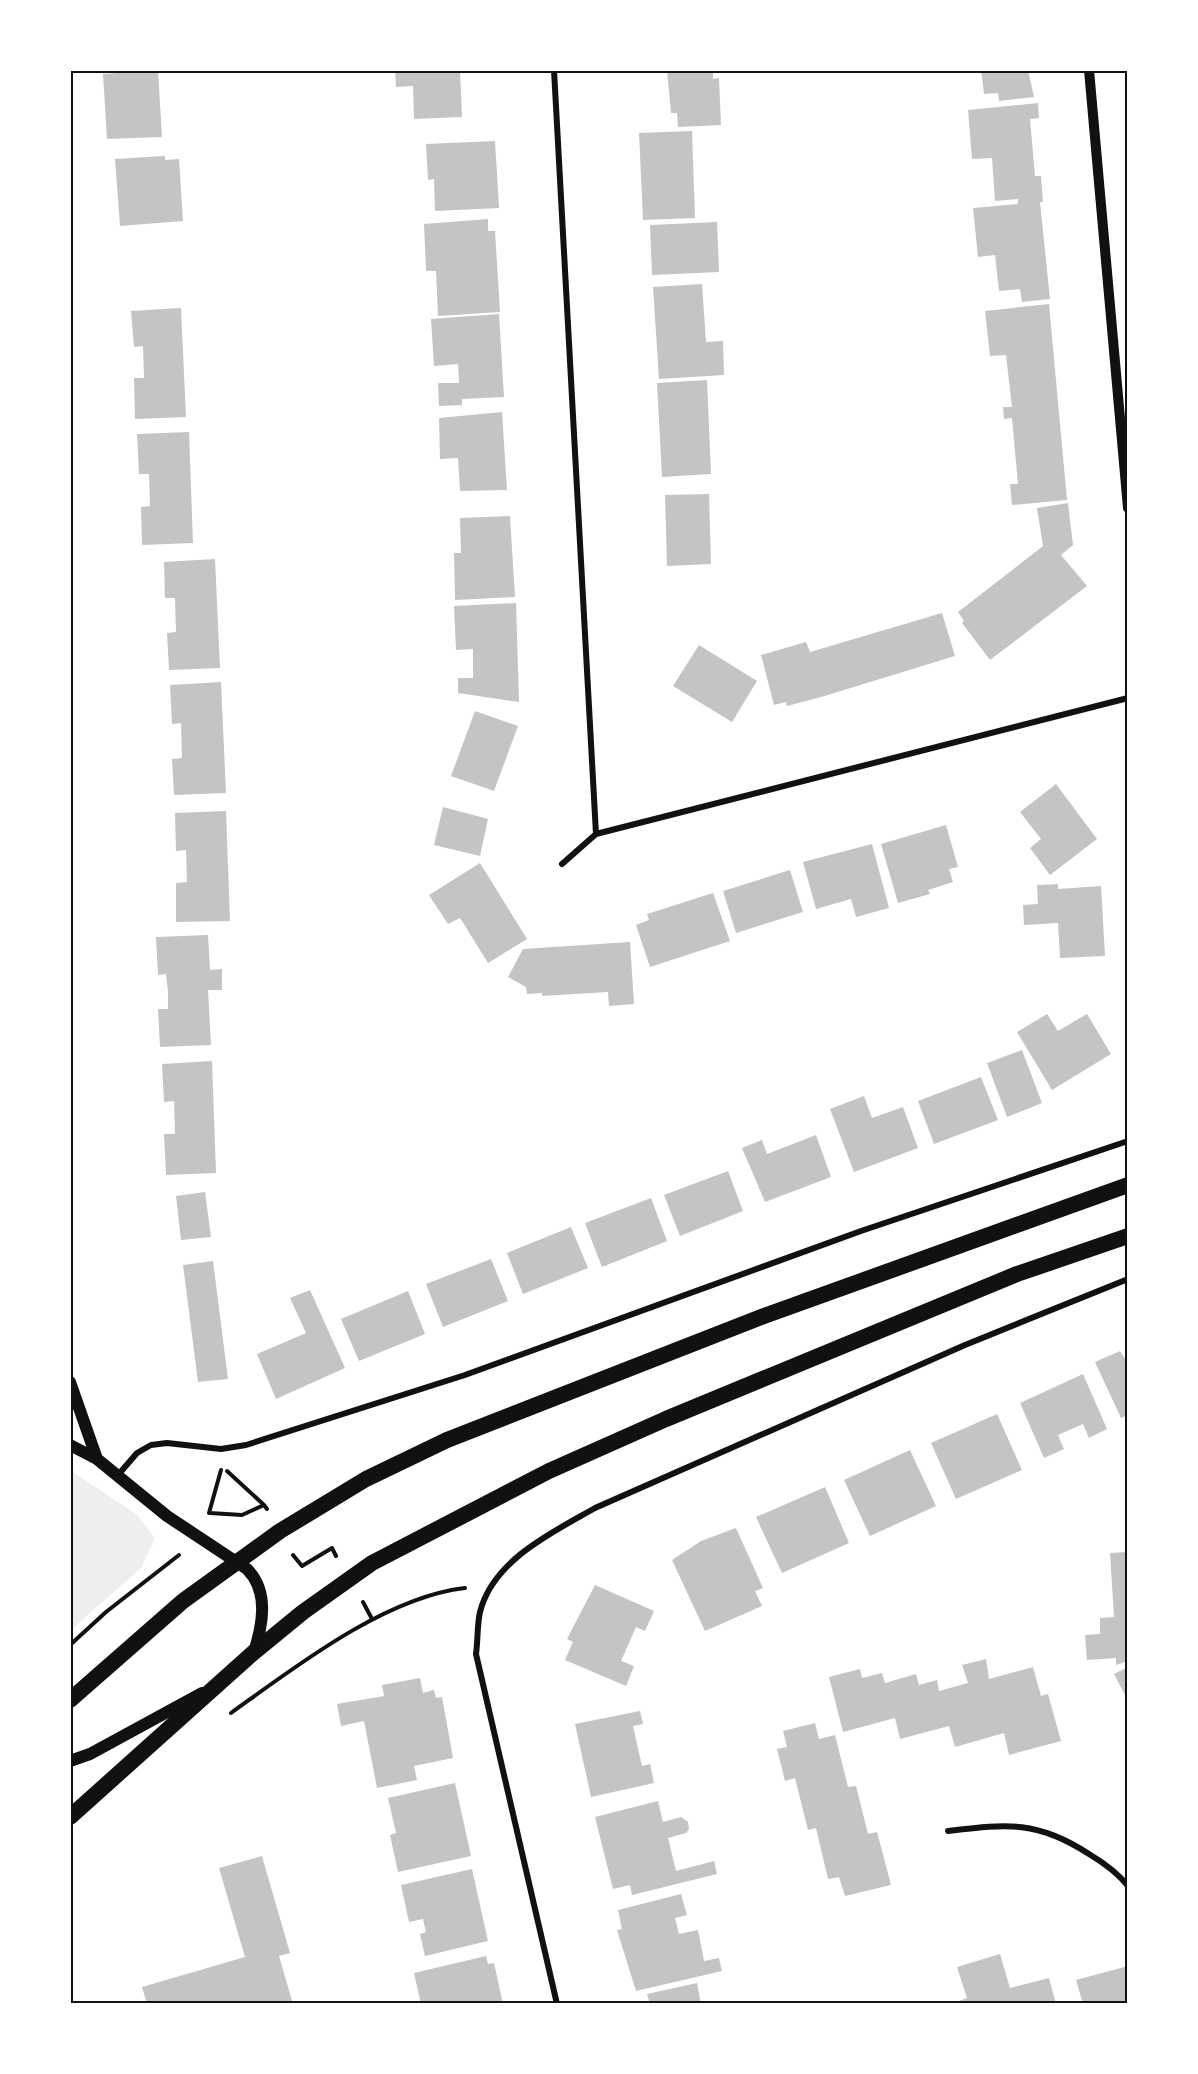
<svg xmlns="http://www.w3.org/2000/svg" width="1198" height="2074" font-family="Quicksand,sans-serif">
  <rect width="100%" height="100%" fill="#fff"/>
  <path fill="#eee" d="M71 1471 137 1515 155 1538 141 1568 71 1630Z"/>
  <path fill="#c4c4c4" d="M158 70 162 137 107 139 103 74Z
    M395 70H460L462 117 414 119 413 86 396 87Z
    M667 70H713V79L719 78 721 125 678 127 677 113H671Z
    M981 70H1028L1034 97 999 101 998 93 984 94Z
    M1038 103 1039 118 1030 119 1035 176H1041L1043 202H1040L1050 299 1022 302 1020 289 999 291 995 255 978 257 973 208 1018 204V199L995 201 992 158 972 159 968 110Z
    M692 131 695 218 643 220 639 133Z
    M495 141 499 208 435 211 434 179 428 180 426 144Z
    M165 156V160L179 159 183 221 120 226 115 159Z
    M488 219V231H495L500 312 438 316 436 271H426L424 224Z
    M717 222 719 272 652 275 650 225Z
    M702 284 706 342 723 341 724 375 659 379 653 287Z
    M1049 304 1067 500 1012 505 1010 484H1018L1012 418 1004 419 1003 407H1012L1006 355 990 356 985 311Z
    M181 308 186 417 135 419 134 378H144L143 346 134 347 131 311Z
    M499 314 504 397 462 399V405L439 406 438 383H459L458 364 434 366 431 319Z
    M707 380 711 474 662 477 657 383Z
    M502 412 507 490 460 491 458 458 440 459 439 418Z
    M189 432 193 543 142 545 141 507 150 506 149 474H139L137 434Z
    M709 494 711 564 667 566 665 495Z
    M1068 503 1073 545 1061 555 1087 586 990 660 962 623 964 621 958 612 1043 546 1037 508Z
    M510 516 515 597 455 600 454 553H461L460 518Z
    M215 559 220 668 169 670 167 633 176 632 175 598H165L164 562Z
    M516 603 519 702 458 693V678H473V649L456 650 454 606Z
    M942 613 955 656 821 697 787 706 786 702 774 705 761 655 806 642 810 652Z
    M699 645 757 681 732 722 673 686Z
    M221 682 226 793 174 795 172 759 182 758 181 723 172 724 170 685Z
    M475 711 518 726 494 791 451 776Z
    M1056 784 1097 839 1050 875 1030 848 1041 839 1020 812Z
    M443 807 488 819 480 856 434 845Z
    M226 811 230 921 176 922V883L187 882 186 850 176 851 175 813Z
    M946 825 958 867 949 869 953 882 928 890 930 894 898 903 881 844Z
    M872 844 889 908 856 917 851 899 816 909 803 862Z
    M480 863 527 939 488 963 460 918 448 924 429 895Z
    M790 870 803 912 736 933 723 891Z
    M1058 884V889L1101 886 1105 956 1060 958 1058 923 1024 925 1023 905 1038 904 1037 885Z
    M713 893 730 941 650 967 636 925 649 920 647 914Z
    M208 935 210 970 222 969V990H208L211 1045 160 1047 158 1009H168V992L166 974 158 975 156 937Z
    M630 942 634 1004 609 1006 608 992 542 996V993L527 994 526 987 508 977 523 949Z
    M1047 1014 1058 1031 1087 1014 1111 1054 1052 1090 1017 1032Z
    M1022 1050 1042 1103 1007 1117 987 1063Z
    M212 1061 216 1173 166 1175 164 1134H175L174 1101 164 1102 162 1064Z
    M981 1077 998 1120 934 1144 918 1101Z
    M864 1096 872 1118 903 1107 918 1148 854 1172 830 1109Z
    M816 1135 831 1177 765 1202 742 1148 762 1140 767 1154Z
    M728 1171 743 1211 680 1236 664 1195Z
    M205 1192 211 1237 181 1240 176 1196Z
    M651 1198 667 1241 602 1267 585 1223Z
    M571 1227 588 1268 523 1294 507 1253Z
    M491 1259 508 1301 443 1327 426 1284Z
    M213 1261 228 1379 198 1382 183 1265Z
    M310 1290 345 1368 276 1399 257 1354 306 1333 290 1298Z
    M408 1291 425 1334 359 1361 341 1319Z
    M1120 1351 1128 1363V1415L1121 1418 1095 1362Z
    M1083 1374 1107 1429 1089 1438 1083 1424 1058 1435 1064 1449 1044 1458 1020 1403Z
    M997 1414 1022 1470 956 1499 931 1443Z
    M910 1450 936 1506 870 1536 844 1480Z
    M825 1487 849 1543 782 1573 756 1517Z
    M736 1528 763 1588 755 1591 762 1606 705 1631 672 1560 701 1541Z
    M1128 1552V1661L1116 1665V1658L1087 1660 1085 1635 1100 1634V1618L1114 1617 1110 1553Z
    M595 1585 654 1611 645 1631 636 1627 621 1661 634 1666 626 1686 565 1660 573 1642 567 1639Z
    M986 1659 989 1679 1033 1667 1041 1696 1048 1694 1061 1741 1009 1755 1004 1733 955 1747 949 1726 900 1739 895 1718 843 1732 829 1677 860 1669 862 1678 882 1673 885 1683 916 1674 919 1685 937 1680 939 1691 968 1683 962 1665Z
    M1128 1667V1701L1114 1674Z
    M420 1678 423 1693 434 1690 436 1698 442 1697 453 1758 414 1766 417 1780 377 1788 364 1721 341 1726 337 1704 384 1696 382 1685Z
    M640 1711 643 1724 633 1726 642 1766 650 1764 654 1783 591 1797 575 1724Z
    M815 1723 819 1739 835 1735 848 1787 856 1786 868 1834 877 1832 891 1885 845 1896 839 1877 828 1879 816 1828 808 1830 795 1778 785 1781 777 1749 787 1747 783 1731Z
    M455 1783 471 1856 398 1872 390 1835 396 1833 388 1798Z
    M658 1801 663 1822 681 1817 688 1822 689 1829 686 1833 668 1838 676 1871 714 1861 717 1874 632 1895 630 1885 613 1889 595 1817Z
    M262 1856 290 1953 279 1956 293 2004H147L142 1987 245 1957 219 1868Z
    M472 1869 488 1941 425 1956 420 1934 426 1932 423 1919 409 1922 401 1885Z
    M681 1894 687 1915 675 1918 679 1934 698 1930 704 1961 719 1958 722 1971 636 1991 617 1930 622 1929 618 1910Z
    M1000 1954 1010 1988 1049 1978 1056 2004H951L967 1998 957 1967Z
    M486 1956 488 1964 494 1963 503 2004H421L414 1973Z
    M1128 1966V2004H1083L1076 1980Z
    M697 1983 701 2004H650L647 1994Z"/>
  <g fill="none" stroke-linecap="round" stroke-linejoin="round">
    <path stroke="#111" stroke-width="4" d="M227 1471 264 1505
      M209 1513 221 1470
      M210 1513 242 1515 264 1505 267 1509
      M293 1555 302 1566 332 1548 336 1556
      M363 1602 372 1619
      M70 1645 106 1612 179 1555
      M231 1713C295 1667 385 1597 465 1588"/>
    <path stroke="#111" stroke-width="6" d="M554 70 596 834 1128 698
      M562 864 596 834
      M118 1475 137 1453 151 1445 167 1443 221 1449 246 1445 465 1375 861 1231 1128 1141
      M948 1831C1007 1824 1037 1820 1089 1854 1104 1863 1117 1872 1128 1886
      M557 2004 476 1654C478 1640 477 1625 480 1612 493 1560 553 1532 595 1508L965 1345 1128 1279"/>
    <path stroke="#111" stroke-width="10" d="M1089 70 1128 508"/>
    <path stroke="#111" stroke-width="12" d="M70 1382 97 1459
      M70 1445 97 1459 167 1516 247 1569C269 1591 263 1624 254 1652
      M70 1761 90 1754 202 1693"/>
    <path stroke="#111" stroke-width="16" d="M70 1700 183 1601 280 1531 366 1479 447 1440 764 1316 1128 1185
      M70 1817 253 1653 303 1612 372 1563 549 1471 666 1419 1017 1274 1128 1236"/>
  </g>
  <rect width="1198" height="2074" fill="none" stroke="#ffffff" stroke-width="144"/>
  <rect x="72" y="72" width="1054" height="1930" fill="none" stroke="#111" stroke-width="2"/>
</svg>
